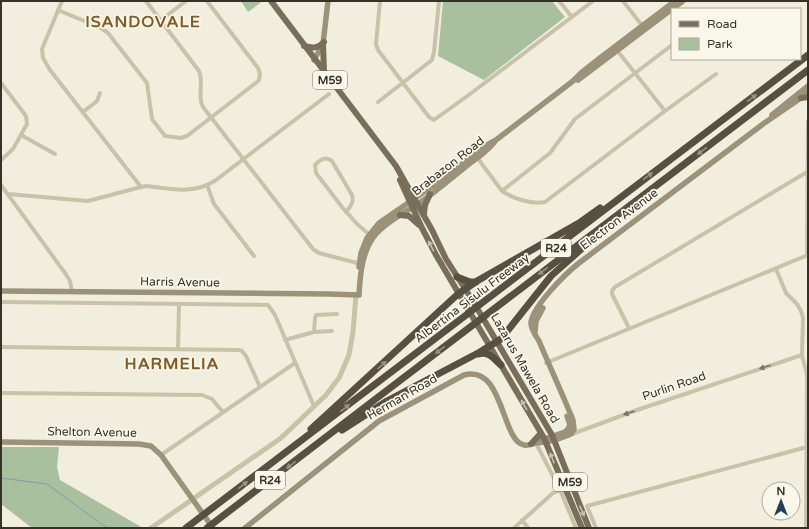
<svg xmlns="http://www.w3.org/2000/svg" width="809" height="529" font-family="'Varela Round',sans-serif">
  <rect width="100%" height="100%" fill="#f1eedd"/>
  <path fill="#a8c09d" d="M241 1H263L248 12Z
    M443 1H552L565 17 484 80 438 56Z
    M1 447H59L57 467 60 480 143 528H32L1 504Z"/>
  <g fill="none" stroke-linecap="round" stroke-linejoin="round">
    <path stroke="#7d9bad" stroke-width="1" d="M1 478 47 484 107 528"/>
    <path stroke="#c9c2a9" stroke-width="4" d="M62 1 42 49 43 58 50 70 141 187 146 186C171 189 194 195 216 180L329 94
      M146 1 199 71C204 82 197 96 203 107L306 240 313 249 319 253 361 264
      M380 1 376 44 378 50 429 117 434 120 470 94 593 1
      M559 1 572 17
      M623 1 644 28
      M58 10 101 28 108 33 147 83 152 119 165 136 181 138 187 136 257 82 259 80 260 74 258 68 207 1
      M161 20 186 1
      M616 49 665 111
      M1 83 26 116 27 124 13 149 1 160
      M378 102 432 60 434 52 439 1
      M83 112 97 101 100 93
      M21 135 55 154
      M476 156 502 191C512 198 532 205 545 202L665 111 716 74
      M1 185 65 273 70 281 72 292
      M207 185 214 204 254 256
      M502 191 550 153 575 119 672 45
      M8 194 88 201 141 187
      M346 212C351 206 354 202 352 195L332 161C326 156 320 159 315 165L316 173 342 207 357 224 371 236
      M807 255 808 121
      M776 269 786 293 797 304 801 311 803 318 802 355 807 375 806 528
      M1 302 268 305 275 315 314 406
      M629 328 612 294V291L615 287 807 172
      M314 332 315 318 316 315 337 314
      M285 340 314 332 332 331
      M1 347 239 350 242 351 246 356 260 387
      M178 349 179 304
      M546 363 808 255
      M1 393 202 395 212 399 223 412
      M572 434 637 410 802 355
      M536 443 560 490 576 528
      M161 455 295 363
      M522 520 528 528
      M514 528 553 493 560 490
      M596 528 587 506 807 447"/>
    <path stroke="#c9c2a9" stroke-width="5" d="M151 528 281 438 326 395 339 378 349 355 353 332 356 295"/>
    <path stroke="#9c927a" stroke-width="5.5" d="M672 9 683 1
      M314 60 323 44 328 1
      M578 80 672 9
      M772 115 808 86
      M359 267 361 253 367 238 379 223 440 181 485 146 496 140
      M1 291 328 294 359 295C360 275 362 250 376 234 387 221 404 213 418 204 434 193 449 180 464 168 475 159 488 152 496 140L573 81 581 73 600 58 675 1
      M535 333 536 321 543 308
      M541 440 565 432 568 429 570 425 567 416
      M1 442 139 444 151 446 161 455 213 528
      M245 528 379 421 464 375C504 364 501 441 524 445 528 446 532 444 536 443 539 442 542 443 545 442 554 441 563 437 571 434L574 429 573 420C562 393 550 367 539 341 536 336 530 328 531 322 534 305 565 274 579 263L763 124 808 93"/>
    <path stroke="#786e5a" stroke-width="6" d="M271 1 396 166 432 230 446 259 471 298 552 435 589 528
      M323 44 324 72
      M304 46C312 48 318 49 324 42
      M801 98 808 97
      M400 180 422 228 436 255 544 438 582 528
      M424 214 425 205 430 194
      M400 215 409 216 419 225
      M531 444 541 433"/>
    <path stroke="#574f40" stroke-width="7" d="M457 277 470 282H476
      M478 354C489 351 493 358 501 365
      M311 429 458 294 477 281 579 223 600 208
      M342 430 387 401 480 352 501 339 551 276 596 236
      M186 528 808 55
      M207 528 373 401 808 70"/>
  </g>
  <defs><path id="oneway-solid" d="M-6-.8H1V-3.2L6.5 0L1 3.2V.8H-6Z"/></defs>
  <g fill="#989284">
    <use href="#oneway-solid" transform="translate(752 98) rotate(-37)"/>
    <use href="#oneway-solid" transform="translate(702 151) rotate(142)"/>
    <use href="#oneway-solid" transform="translate(648 176) rotate(-37)"/>
    <use href="#oneway-solid" transform="translate(543 271) rotate(143)"/>
    <use href="#oneway-solid" transform="translate(440 350) rotate(143)"/>
    <use href="#oneway-solid" transform="translate(382 365) rotate(-42)"/>
    <use href="#oneway-solid" transform="translate(345 408) rotate(-37)"/>
    <use href="#oneway-solid" transform="translate(291 465) rotate(143)"/>
    <use href="#oneway-solid" transform="translate(243 485) rotate(-38)"/>
  </g>
  <g fill="#c5c0b0">
    <use href="#oneway-solid" transform="translate(431 246) rotate(-118)"/>
    <use href="#oneway-solid" transform="translate(524 405) rotate(-120)"/>
    <use href="#oneway-solid" transform="translate(552 458) rotate(-112)"/>
    <use href="#oneway-solid" transform="translate(582 511) rotate(67)"/>
  </g>
  <g fill="#787363">
    <use href="#oneway-solid" transform="translate(765 367) rotate(162)"/>
    <use href="#oneway-solid" transform="translate(629 413) rotate(161)"/>
  </g>
  <g text-anchor="middle" stroke-width="3.5" stroke-linejoin="round" paint-order="stroke">
    <g fill="#f9f7e9" stroke="#706d63" stroke-width="1">
      <rect x="313" y="71" width="34" height="18" rx="3"/>
      <rect x="541" y="239" width="30" height="18" rx="3"/>
      <rect x="255" y="471" width="30" height="18" rx="3"/>
      <rect x="553" y="473" width="34" height="18" rx="3"/>
    </g>
    <g font-size="11" font-weight="bold" fill="#363229">
      <text x="330" y="84">M59</text>
      <text x="556" y="252">R24</text>
      <text x="270" y="484">R24</text>
      <text x="570" y="486">M59</text>
    </g>
    <g font-size="12" fill="#363229" stroke="#f9f7e9">
      <text transform="translate(448 166) rotate(-38)" y="4">Brabazon Road</text>
      <text transform="translate(619 219) rotate(-37)" y="4">Electron Avenue</text>
      <text transform="translate(180 282) rotate(1)" y="4">Harris Avenue</text>
      <text transform="translate(472 298) rotate(-37)" y="4">Albertina Sisulu Freeway</text>
      <text transform="translate(525 368) rotate(60)" y="4">Lazarus Mawela Road</text>
      <text transform="translate(674 386) rotate(-19)" y="4">Purlin Road</text>
      <text transform="translate(402 397) rotate(-30)" y="4">Herman Road</text>
      <text transform="translate(92 432) rotate(1)" y="4">Shelton Avenue</text>
    </g>
    <g font-size="16" font-weight="bold" letter-spacing="1" fill="#825b25" stroke="#f9f7e9">
      <text x="143" y="27">ISANDOVALE</text>
      <text x="172" y="369">HARMELIA</text>
    </g>
  </g>
  <rect width="809" height="529" fill="none" stroke="#363229" stroke-width="4"/>
  <rect x="671" y="8" width="130" height="52" fill="#f9f7e9" stroke="#aba89c"/>
  <rect x="679" y="21" width="20" height="6" fill="#786e5a" stroke="#aba89c"/>
  <text x="707" y="28" font-size="12" fill="#363229">Road</text>
  <rect x="679" y="38" width="20" height="12" fill="#a8c09d" stroke="#aba89c"/>
  <text x="707" y="48" font-size="12" fill="#363229">Park</text>
  <g transform="translate(781 501)"><circle r="19" fill="#f9f7e9" stroke="#aba89c"/>
  <path d="M0-3L7 15L0 10L-7 15Z" fill="#204056"/>
  <text y="-6" font-size="11" font-weight="bold" text-anchor="middle" fill="#363229">N</text>
  </g>
</svg>
